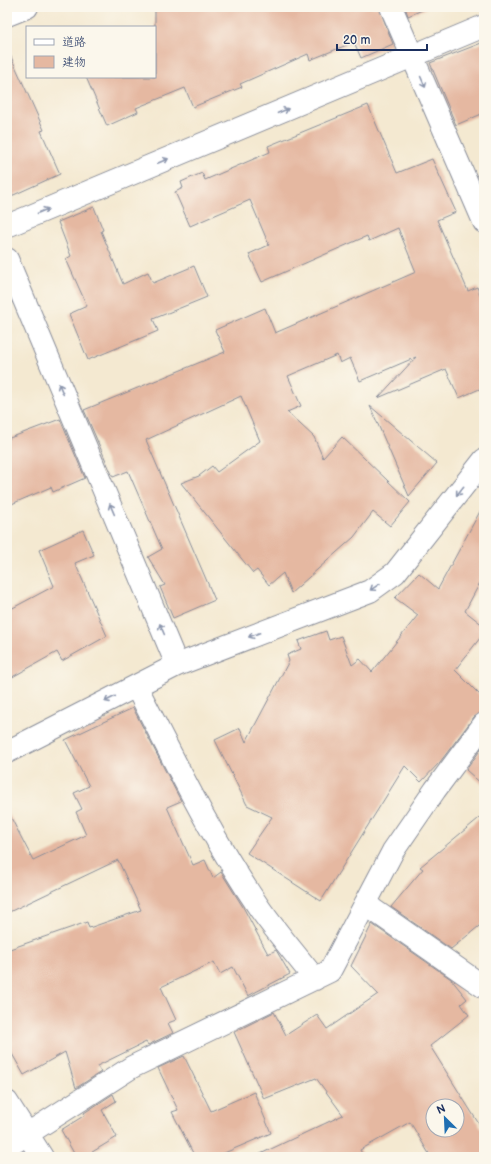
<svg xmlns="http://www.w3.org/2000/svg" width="491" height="1164" font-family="'Balsamiq Sans','Klee One',sans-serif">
  <rect width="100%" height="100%" fill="#fbf7ec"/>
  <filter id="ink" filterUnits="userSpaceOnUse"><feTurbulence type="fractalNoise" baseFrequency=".025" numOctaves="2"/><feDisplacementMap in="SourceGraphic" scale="8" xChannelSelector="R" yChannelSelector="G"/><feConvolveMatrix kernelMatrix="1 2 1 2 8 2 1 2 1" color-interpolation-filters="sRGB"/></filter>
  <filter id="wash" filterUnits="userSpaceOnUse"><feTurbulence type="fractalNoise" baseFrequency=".012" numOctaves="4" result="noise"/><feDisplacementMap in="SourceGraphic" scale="16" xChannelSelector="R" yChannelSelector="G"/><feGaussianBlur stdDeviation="0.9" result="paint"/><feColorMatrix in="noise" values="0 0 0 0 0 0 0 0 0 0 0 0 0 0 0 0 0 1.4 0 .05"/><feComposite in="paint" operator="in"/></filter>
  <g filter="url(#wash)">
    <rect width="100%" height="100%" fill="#f4e9d1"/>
    <g id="blocks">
      <path fill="#e5b8a1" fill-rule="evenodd" d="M155 7H379L393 44 361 58 354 42 310 60 308 54 240 84 242 87 193 107 185 88 136 108 138 112 107 126 86 77H155Z
        M405 7H426L427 8 408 16Z
        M484 42V113L456 125 430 63Z
        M7 48 44 130 41 131 60 174 7 198Z
        M368 105 397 173 432 159 456 212 437 220 468 291 477 287 484 304V387L459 398 446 369 378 398 416 357 360 381 350 358 340 363 337 355 288 376 301 406 287 412 314 437 323 458 342 437 410 502 390 526 373 512 354 537 291 593 283 573 269 585 257 570 253 573 181 483 199 476 212 466 217 472 260 441 241 396 146 440 215 600 173 618 160 587 165 585 148 557 162 549 128 471 113 477 84 410 225 352 215 330 265 308 275 333 416 272 398 228 369 241 367 236 262 282 249 254 269 245 250 200 190 226 175 192 183 188 181 182 202 173 205 180 270 152 268 146Z
        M94 207 103 230 101 231 123 284 148 272 153 283 194 266 207 297 153 319 158 331 88 360 69 314 87 306 66 259 71 256 58 222Z
        M370 406 437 463 409 496Z
        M60 419 85 478 53 492 51 487 7 506V439Z
        M484 504V575L465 611 484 626V633L455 670 484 699V712L474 717 440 762 421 782 405 766 321 901 247 853 272 817 247 805 215 740 240 728 246 742 289 661 287 655 301 649 298 641 326 631 329 640 341 636 352 665 360 659 372 672 418 615 395 598 419 573 438 589Z
        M83 530 94 555 75 563 107 636 62 661 57 652 7 680V611L54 586 39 550Z
        M133 708 181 801 167 807 193 865 205 860 213 878 221 872 243 907 268 954 276 950 290 974 248 996 233 967 220 974 214 962 161 987 176 1020 168 1023 173 1033 148 1045 146 1042 97 1066 101 1072 76 1088 65 1052 24 1075 7 1045V950L87 922 89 928 141 910 118 860 7 913V810L33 860 86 835 76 812 82 809 74 793 89 786 65 740Z
        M484 745V786L466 770Z
        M484 814V922L451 949 391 907 423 869 420 867Z
        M372 924 451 979 467 999 461 1004 469 1015 430 1046 484 1132V1157H431L410 1122 360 1150 364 1157H254L343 1115 316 1078 264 1099 234 1032 274 1012 286 1035 317 1015 327 1029 378 994 351 966ZM433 1106H457V1130H433Z
        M184 1056 211 1111 254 1092 271 1133 215 1157H195L172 1112 178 1110 158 1068Z
        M113 1094 116 1101 102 1110 117 1137 84 1157H76L61 1130 85 1115 84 1113Z"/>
    </g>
  </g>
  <g filter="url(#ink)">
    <use href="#blocks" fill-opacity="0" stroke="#888c98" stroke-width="1"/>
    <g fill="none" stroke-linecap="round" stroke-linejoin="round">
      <g stroke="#888c98" stroke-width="24">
        <path id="street" d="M391 7 484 222
          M7 15 27 7
          M7 226 484 26
          M7 259 177 665
          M136 686C175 762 212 839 260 909 277 933 297 956 315 979
          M7 752 177 665 370 591 395 573 484 460
          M365 904 484 987
          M7 1102 42 1157
          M7 1147 132 1067 330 971 393 851 435 790 484 724"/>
      </g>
      <use href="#street" stroke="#fff" stroke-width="22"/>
    </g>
    <defs><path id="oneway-shaft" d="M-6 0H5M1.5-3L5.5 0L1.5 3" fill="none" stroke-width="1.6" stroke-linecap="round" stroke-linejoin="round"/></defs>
    <g stroke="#8d97ae">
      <use href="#oneway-shaft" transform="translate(423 82) rotate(66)"/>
      <use href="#oneway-shaft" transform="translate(283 111) rotate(-23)"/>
      <use href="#oneway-shaft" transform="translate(163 161) rotate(-23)"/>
      <use href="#oneway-shaft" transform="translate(43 211) rotate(-23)"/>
      <use href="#oneway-shaft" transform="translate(61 389) rotate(-113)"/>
      <use href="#oneway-shaft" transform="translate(460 491) rotate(128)"/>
      <use href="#oneway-shaft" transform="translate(112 509) rotate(-113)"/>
      <use href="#oneway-shaft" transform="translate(375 587) rotate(146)"/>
      <use href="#oneway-shaft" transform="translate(162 629) rotate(-113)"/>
      <use href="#oneway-shaft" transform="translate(254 635) rotate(159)"/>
      <use href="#oneway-shaft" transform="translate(110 699) rotate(153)"/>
    </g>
  </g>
  <rect width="491" height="1164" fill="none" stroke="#fbf7ec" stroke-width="24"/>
  <rect x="26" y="26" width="130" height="52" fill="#fbf7ec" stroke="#a1a7b3"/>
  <rect x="34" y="39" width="20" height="6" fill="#ffffff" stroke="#a1a7b3"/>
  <text x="62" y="46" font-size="12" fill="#1b2f5e">道路</text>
  <rect x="34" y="56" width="20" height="12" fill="#e5b8a1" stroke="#a1a7b3"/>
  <text x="62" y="66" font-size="12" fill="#1b2f5e">建物</text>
  <g transform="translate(445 1118) rotate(336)"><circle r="19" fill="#fbf7ec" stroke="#a1a7b3"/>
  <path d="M0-3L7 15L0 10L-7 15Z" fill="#1f6fb2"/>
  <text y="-6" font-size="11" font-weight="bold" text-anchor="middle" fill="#1b2f5e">N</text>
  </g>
  <path d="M337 44v6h90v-6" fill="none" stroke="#1b2f5e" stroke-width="2"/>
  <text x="343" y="44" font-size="12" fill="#1b2f5e" stroke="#fbf7ec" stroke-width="3" paint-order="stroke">20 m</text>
</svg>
